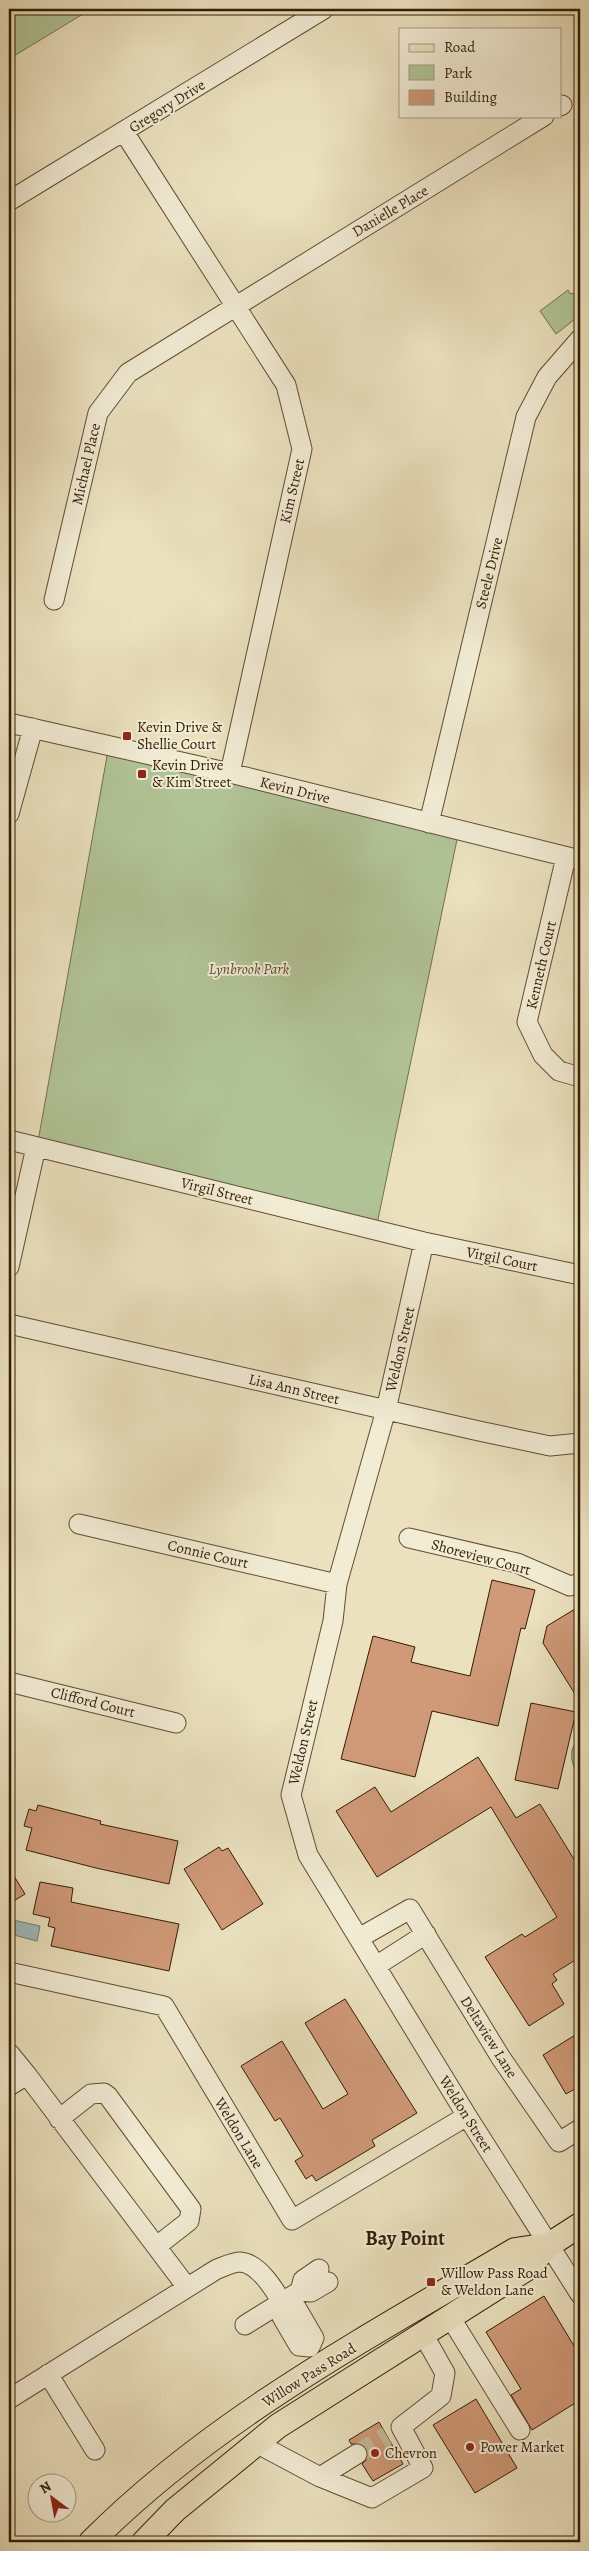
<svg xmlns="http://www.w3.org/2000/svg" width="589" height="2551" font-family="Alegreya,serif">
  <rect width="100%" height="100%" fill="#ebe1bf"/>
  <filter id="stains"><feTurbulence type="fractalNoise" baseFrequency=".004" numOctaves="4"/><feColorMatrix values="0 0 0 0 .2 0 0 0 0 .09 0 0 0 0 .02 0 0 0 .5 -.17"/></filter>
  <radialGradient id="worn" r=".72"><stop offset=".6" stop-color="#630" stop-opacity="0"/><stop offset="1" stop-color="#630" stop-opacity=".3"/></radialGradient>
  <path fill="#b1c497" stroke="#72704c" d="M9 9H91L9 59Z
    M568 290 570 294 573 293 580 304V315L556 334 540 311Z
    M109 745 459 830 376 1229 37 1147Z
    M580 1739V1778C572 1766 566 1749 580 1739Z"/>
  <path fill="#9fbabe" stroke="#737b73" d="M13 1920 40 1926 37 1941 10 1934Z"/>
  <path fill="#d09978" stroke="#321c02" d="M492 1580 535 1590 525 1629 521 1628 498 1726 432 1711 415 1777 341 1759 373 1636 415 1647 411 1662 470 1676Z
    M580 1606V1702L543 1643 547 1626Z
    M531 1703 576 1712 558 1789 515 1780Z
    M478 1757 516 1818 540 1804 580 1869V1957L553 1974 557 1980 552 1984 564 2004 529 2026 485 1957 522 1934 525 1937 557 1917 491 1807 377 1877 336 1811 375 1787 391 1812Z
    M38 1805 101 1821 100 1824 178 1841 169 1884 96 1868 26 1850 32 1828 24 1826 29 1809 36 1811Z
    M219 1847 222 1851 228 1848 263 1904 222 1930 184 1869Z
    M9 1868 25 1894 9 1904Z
    M40 1882 73 1888 71 1902 179 1924 169 1971 51 1946 55 1928 48 1926 50 1918 33 1914Z
    M345 1999 417 2113 372 2140 375 2146 316 2181 312 2175 306 2179 295 2161 303 2156 280 2118 275 2121 241 2066 282 2041 323 2109 348 2094 305 2023Z
    M580 2032V2086L566 2094 543 2055Z
    M544 2296 580 2356V2400L532 2430 511 2395 521 2389 486 2332Z
    M476 2399 517 2468 475 2493 433 2425Z
    M379 2422 403 2464 373 2481 362 2464 367 2459V2449L362 2444H351L349 2440Z"/>
  <g fill="none" stroke-linecap="round" stroke-linejoin="round">
    <path stroke="#c6ba99" stroke-width="19" stroke-dasharray="19 9" stroke-linecap="butt" d="M357 2454 387 2436"/>
    <g stroke="#604d31" stroke-width="21">
      <path id="minor" d="M560 106 562 105
        M124 132 286 385 302 449 230 773
        M9 201 324 9
        M54 600 98 413 128 373 544 116
        M9 723 230 773 580 860
        M9 814 33 728
        M429 823 526 417 547 377 580 339
        M566 857 527 1022 543 1055 559 1071 580 1077
        M9 1140 424 1242 580 1275
        M424 1242 386 1410 337 1584 333 1621 291 1795 308 1855 467 2116 580 2294
        M9 1267 36 1147
        M9 1324 479 1431 550 1446 580 1443
        M79 1524 337 1584
        M409 1538 517 1563 570 1586 580 1583
        M9 1682 176 1723
        M359 1938 410 1909 501 2058 559 2142 580 2129
        M376 1966 426 1934
        M9 1972 164 2006 292 2220 467 2116
        M9 2053 27 2075
        M9 2086 27 2075 186 2286
        M59 2119 91 2094 104 2093 108 2096 191 2209 189 2221 157 2246
        M300 2291 303 2280 319 2269
        M286 2309 296 2307 314 2338 310 2347
        M286 2309 282 2317 299 2346 310 2347
        M450 2317 520 2430
        M245 2325 300 2291 311 2292 328 2282
        M48 2374 95 2450
        M9 2399 217 2269C223 2267 233 2262 240 2262 260 2263 277 2294 286 2309
        M256 2443 320 2477 372 2498 423 2468 401 2427 441 2396 445 2373 423 2334
        M320 2477 357 2454"/>
    </g>
    <g stroke="#321c02" stroke-width="26">
      <path id="major" d="M91 2542C212 2420 368 2337 515 2250L549 2245
        M144 2542 175 2510 278 2426 526 2269 549 2245 580 2225"/>
    </g>
    <use href="#minor" stroke="#f2ecd5" stroke-width="19"/>
    <use href="#major" stroke="#ebe1bf" stroke-width="24"/>
  </g>
  <g fill="#8f2418" stroke="#f2ecd5" stroke-width="2">
    <rect x="122" y="731" width="10" height="10" rx="2.5"/>
    <rect x="137" y="769" width="10" height="10" rx="2.5"/>
    <rect x="426" y="2277" width="10" height="10" rx="2.5"/>
    <circle cx="470" cy="2447" r="5"/>
    <circle cx="375" cy="2453" r="5"/>
  </g>
  <g text-anchor="middle" stroke-width="4" stroke-linejoin="round" paint-order="stroke">
    <g font-size="15" fill="#321c02" stroke="#f2ecd5">
      <text transform="translate(167 106) rotate(-32)" y="5">Gregory Drive</text>
      <text transform="translate(390 211) rotate(-31)" y="5">Danielle Place</text>
      <text transform="translate(86 464) rotate(-77)" y="5">Michael Place</text>
      <text transform="translate(292 491) rotate(-77)" y="5">Kim Street</text>
      <text transform="translate(489 573) rotate(-76)" y="5">Steele Drive</text>
      <text transform="translate(295 790) rotate(14)" y="5">Kevin Drive</text>
      <text transform="translate(541 965) rotate(-77)" y="5">Kenneth Court</text>
      <text transform="translate(217 1191) rotate(14)" y="5">Virgil Street</text>
      <text transform="translate(502 1259) rotate(12)" y="5">Virgil Court</text>
      <text transform="translate(400 1349) rotate(-77)" y="5">Weldon Street</text>
      <text transform="translate(294 1389) rotate(13)" y="5">Lisa Ann Street</text>
      <text transform="translate(208 1554) rotate(13)" y="5">Connie Court</text>
      <text transform="translate(481 1557) rotate(15)" y="5">Shoreview Court</text>
      <text transform="translate(93 1702) rotate(14)" y="5">Clifford Court</text>
      <text transform="translate(303 1742) rotate(-77)" y="5">Weldon Street</text>
      <text transform="translate(489 2037) rotate(58)" y="5">Deltaview Lane</text>
      <text transform="translate(466 2114) rotate(58)" y="5">Weldon Street</text>
      <text transform="translate(239 2133) rotate(59)" y="5">Weldon Lane</text>
      <text transform="translate(309 2375) rotate(-32)" y="5">Willow Pass Road</text>
    </g>
    <g font-size="15" fill="#321c02" stroke="#f2ecd5" text-anchor="start">
      <text x="137" y="732">Kevin Drive &amp;<tspan x="137" dy="17">Shellie Court</tspan></text>
      <text x="152" y="770">Kevin Drive<tspan x="152" dy="17">&amp; Kim Street</tspan></text>
      <text x="441" y="2278">Willow Pass Road<tspan x="441" dy="17">&amp; Weldon Lane</tspan></text>
      <text x="480" y="2452">Power Market</text>
      <text x="385" y="2458">Chevron</text>
    </g>
    <g font-size="15" font-style="italic" fill="#584e2f" stroke="#f2ecd5">
      <text x="249" y="974">Lynbrook Park</text>
    </g>
    <g font-size="20" font-weight="bold" fill="#321c02" stroke="#f2ecd5">
      <text x="405" y="2245">Bay Point</text>
    </g>
  </g>
  <rect width="589" height="2551" fill="none" stroke="#ebe1bf" stroke-width="30"/>
  <rect x="10" y="10" width="569" height="2531" fill="none" stroke="#321c02" stroke-width="2.5"/>
  <rect x="15" y="15" width="559" height="2521" fill="none" stroke="#321c02"/>
  <rect x="399" y="28" width="162" height="90" fill="#f2ecd5" stroke="#a59981"/>
  <rect x="409" y="44" width="25" height="8" fill="#ebe1bf" stroke="#a59981"/>
  <text x="444" y="52" font-size="15" fill="#321c02">Road</text>
  <rect x="409" y="65" width="25" height="15" fill="#b1c497" stroke="#a59981"/>
  <text x="444" y="78" font-size="15" fill="#321c02">Park</text>
  <rect x="409" y="90" width="25" height="15" fill="#d09978" stroke="#a59981"/>
  <text x="444" y="102" font-size="15" fill="#321c02">Building</text>
  <g transform="translate(52 2498) rotate(328)"><circle r="24" fill="#f2ecd5" stroke="#a59981"/>
  <path d="M0-4L9 19L0 12L-9 19Z" fill="#8f2418"/>
  <text y="-8" font-size="14" font-weight="bold" text-anchor="middle" fill="#321c02">N</text>
  </g>
  <rect width="100%" height="100%" filter="url(#stains)"/>
  <rect width="100%" height="100%" fill="url(#worn)"/>
</svg>
